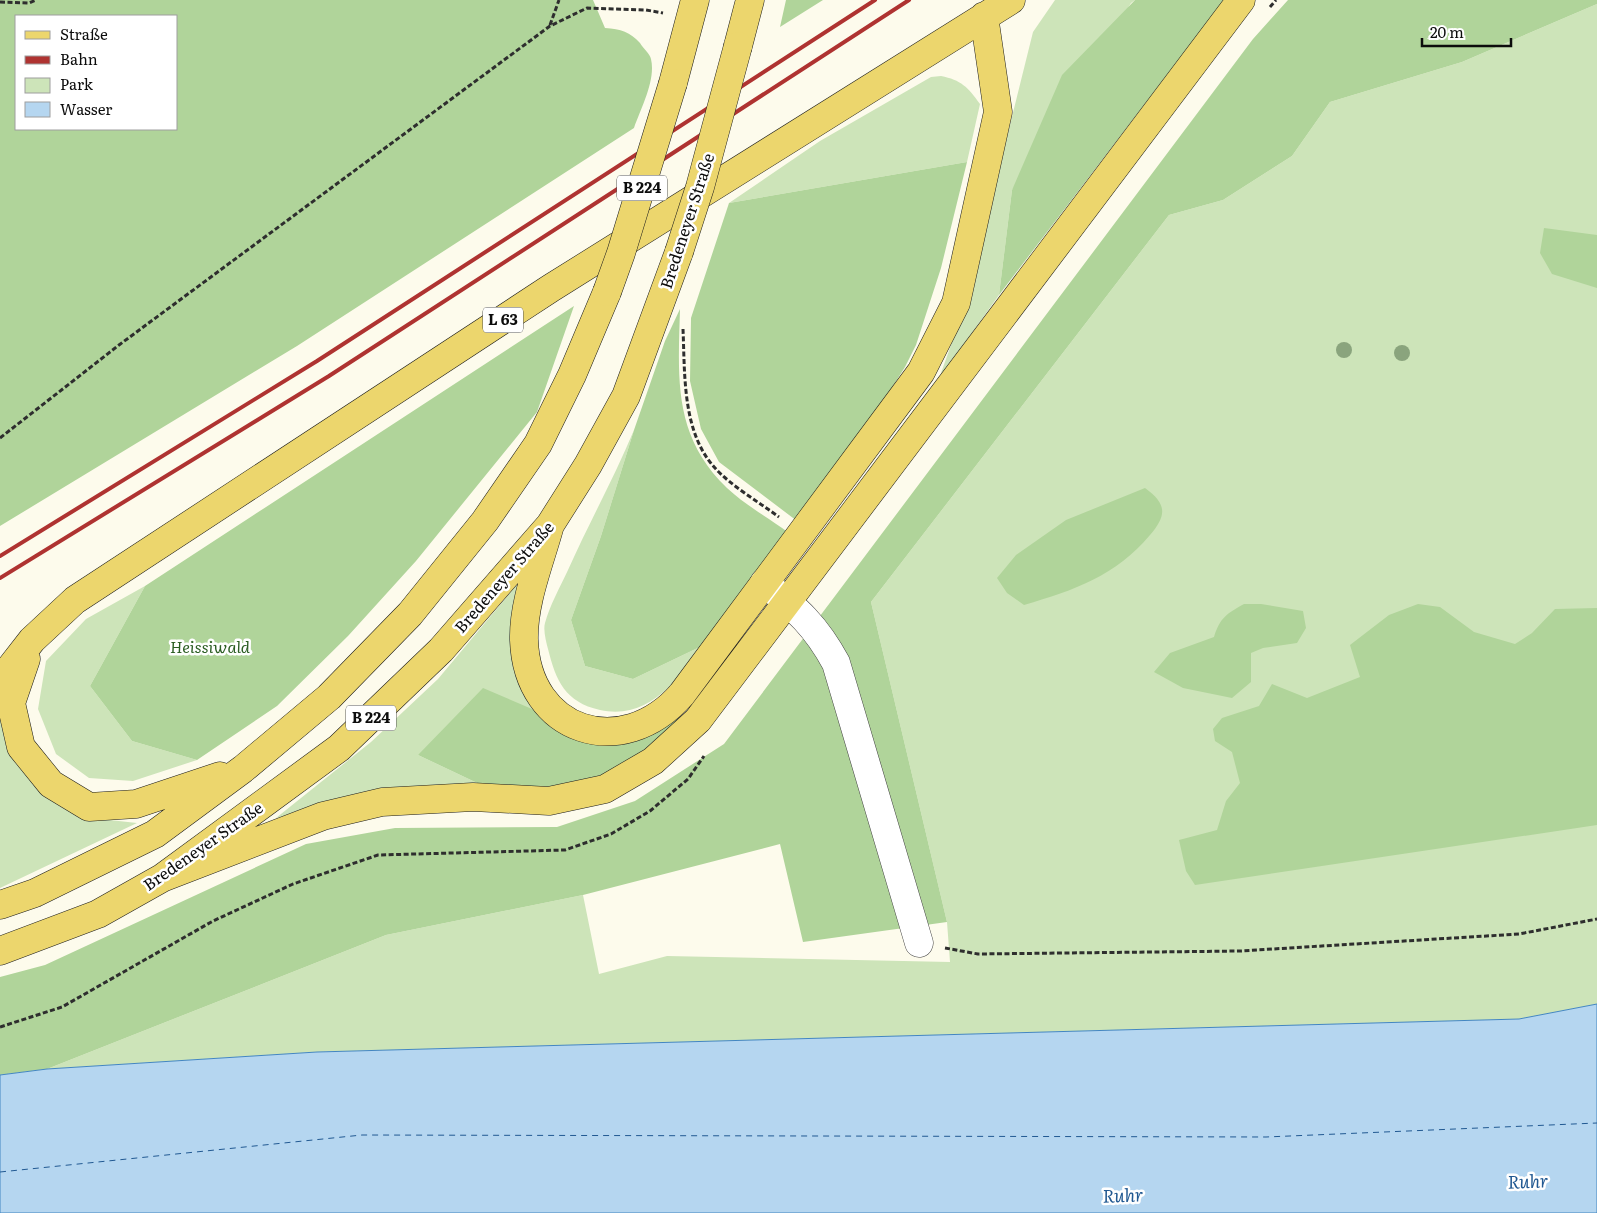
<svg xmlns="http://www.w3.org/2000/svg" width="1597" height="1213" font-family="Literata,serif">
  <rect width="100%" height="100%" fill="#fdfbec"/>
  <path fill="#cde4b9" d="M1055 0H1135L1131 3 1012 190 999 295 944 372 941 373 965 306 1033 32Z
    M1597 4V1004L1519 1019 317 1052 47 1069 386 935 583 895 599 974 667 956 950 962 947 922 871 602 1169 215 1223 200 1292 156 1330 102 1462 62Z
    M941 76C961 80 968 87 980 104L967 162 729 203 820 141 931 77Z
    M634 430 601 536 571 620 585 666 633 679 706 644C679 677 650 721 600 710 565 702 556 681 548 649 546 641 543 630 545 623 550 605 560 587 568 570 589 523 614 478 634 430Z
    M525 575 539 712 418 755 492 790 375 793 276 818 371 742 438 679Z
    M145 586 90 686 132 741 197 760 133 781 89 778 56 754 38 709 46 661 86 619Z
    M0 717 82 817 137 823 0 888Z"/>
  <path fill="#b0d49a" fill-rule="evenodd" d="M0 0H593L605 28C621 29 630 32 640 43 643 48 650 54 651 59 656 80 641 108 634 128L297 346 0 526ZM16 16H176V129H16Z
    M786 0H823L780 27Z
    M1135 0H1224L999 295 1012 190 1062 75Z
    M1288 0H1597V4L1462 62 1330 102 1292 156 1223 200 1169 215 871 602 947 922 803 942 780 844 583 895 386 935 47 1069 0 1075V977L45 965 306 844 395 828 557 827 635 801 724 744 1253 39Z
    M967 162 941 268 916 345 905 367 858 441 797 521 719 462 701 429 690 381 691 318 729 203Z
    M1544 228 1597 235V288L1552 274 1540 253Z
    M574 306 537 412 416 561 348 636 277 706 197 760 132 741 90 686 145 586Z
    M680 309C678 379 673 436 727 488 745 505 769 518 789 533L706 644 633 679 585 666 571 620 601 536 634 430 665 341Z
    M1145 488C1167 504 1167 515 1150 535 1115 576 1075 590 1024 605L1007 593 997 578 1016 555 1066 520Z
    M1244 604H1261L1303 611 1306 628 1297 643 1263 648 1251 653V682L1232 698 1183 688 1154 672 1170 653 1214 637C1220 618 1226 614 1244 604Z
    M1418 604 1440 607 1474 632 1515 644 1532 633 1555 609 1597 608V825L1195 885 1186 871 1179 840 1217 830 1226 801 1240 783 1232 752 1215 741 1213 729 1222 718 1259 706 1272 684 1307 698 1360 677 1350 645 1389 615Z
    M483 688 539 712 563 731 593 744 626 742 678 713 684 720 662 740 602 777 570 788 492 790 418 755Z"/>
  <path fill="#b5d6f0" stroke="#4386c1" d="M1597 1004V1213H0V1075L47 1069 317 1052 1519 1019Z"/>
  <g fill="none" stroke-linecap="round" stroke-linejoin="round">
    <path stroke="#215992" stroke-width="1" stroke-dasharray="6 5" stroke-linecap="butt" d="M0 1172 362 1135 1266 1137 1597 1123"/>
    <g stroke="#3f3f3f" stroke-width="29">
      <path id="minor" d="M764 583C797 609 816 626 836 663L919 943"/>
    </g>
    <g stroke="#1d1d1d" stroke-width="29">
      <path id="major" d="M738 46 750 0
        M673 83 695 0
        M550 525C540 562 523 602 524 640 527 732 622 763 682 694L921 372 956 303 998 112 984 16
        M26 659 11 703 21 747 51 784 89 807 136 804 220 776
        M0 681 32 640 75 600 551 288 1011 0
        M162 878 323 816 382 802 473 797 549 801 605 789 653 761 698 720 1241 0
        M0 905 35 893 155 834 243 769 329 697 410 614 485 521 538 444 572 375 607 292
        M0 951 98 914 162 878 339 748 441 650 550 525 588 465 626 396 679 252"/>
    </g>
    <path stroke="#2e2e2e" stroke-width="3" stroke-dasharray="5 2.5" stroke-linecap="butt" d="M0 2 29 3 36 0
      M1270 7 1276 0
      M550 25 559 0
      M683 329C685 375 682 432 715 468 730 485 760 503 779 517
      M0 438 119 345 550 26 587 8 646 10 663 13
      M945 948 978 954 1240 951 1519 934 1597 919
      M0 1027 62 1007 213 921 293 884 378 855 565 850 611 834 650 811 688 779 704 756"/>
    <use href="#minor" stroke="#fff" stroke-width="28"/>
    <use href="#major" stroke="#ecd66d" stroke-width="28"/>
    <path stroke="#af3331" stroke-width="4" d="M0 556 317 361 875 0
      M0 578 329 376 909 0"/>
    <g stroke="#1d1d1d" stroke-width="29" stroke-linecap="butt">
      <path id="major-bridge" d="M679 252 700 187 738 46
        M607 292 621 253 673 83"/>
    </g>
    <use href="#major-bridge" stroke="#ecd66d" stroke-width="28"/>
  </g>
  <g fill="#8aa47d">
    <circle cx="1344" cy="350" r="8"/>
    <circle cx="1402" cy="353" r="8"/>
  </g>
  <g text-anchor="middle" stroke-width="5" stroke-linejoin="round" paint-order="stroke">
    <g fill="#fff" stroke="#555" stroke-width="1">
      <rect x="617" y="175.5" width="50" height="25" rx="4"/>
      <rect x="483" y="307.5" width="40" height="25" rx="4"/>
      <rect x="346" y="705.5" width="50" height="25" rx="4"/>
    </g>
    <g font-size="15" font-weight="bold" fill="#0c0c0c">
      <text x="642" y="193">B 224</text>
      <text x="503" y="325">L 63</text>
      <text x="371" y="723">B 224</text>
    </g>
    <g font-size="16" fill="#0c0c0c" stroke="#fff">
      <text transform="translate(687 221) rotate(-72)" y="6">Bredeneyer Straße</text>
      <text transform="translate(504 577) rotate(-49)" y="6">Bredeneyer Straße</text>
      <text transform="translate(203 846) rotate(-35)" y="6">Bredeneyer Straße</text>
    </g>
    <g font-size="16" font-style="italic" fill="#2b5d22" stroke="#fff">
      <text x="210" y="653">Heissiwald</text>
    </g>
    <g font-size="18" font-style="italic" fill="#215992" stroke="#fff">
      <text transform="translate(1528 1182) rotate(-2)" y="6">Ruhr</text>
      <text transform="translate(1123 1196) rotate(-2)" y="6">Ruhr</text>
    </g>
  </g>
  <rect x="15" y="15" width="162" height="115" fill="#ffffff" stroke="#9e9e9e"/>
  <rect x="25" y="31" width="25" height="8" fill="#ecd66d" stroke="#9e9e9e"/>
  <text x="60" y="40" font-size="15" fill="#0c0c0c">Straße</text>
  <rect x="25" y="56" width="25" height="8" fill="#af3331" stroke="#9e9e9e"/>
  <text x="60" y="65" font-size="15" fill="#0c0c0c">Bahn</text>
  <rect x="25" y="78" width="25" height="15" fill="#cde4b9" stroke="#9e9e9e"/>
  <text x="60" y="90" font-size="15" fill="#0c0c0c">Park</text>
  <rect x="25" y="102" width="25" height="15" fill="#b5d6f0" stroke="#9e9e9e"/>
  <text x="60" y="115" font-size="15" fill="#0c0c0c">Wasser</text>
  <path d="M1422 38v8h89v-8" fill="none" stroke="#0c0c0c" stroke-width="2.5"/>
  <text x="1430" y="38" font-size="15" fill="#0c0c0c" stroke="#ffffff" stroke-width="4" paint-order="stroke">20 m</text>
</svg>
